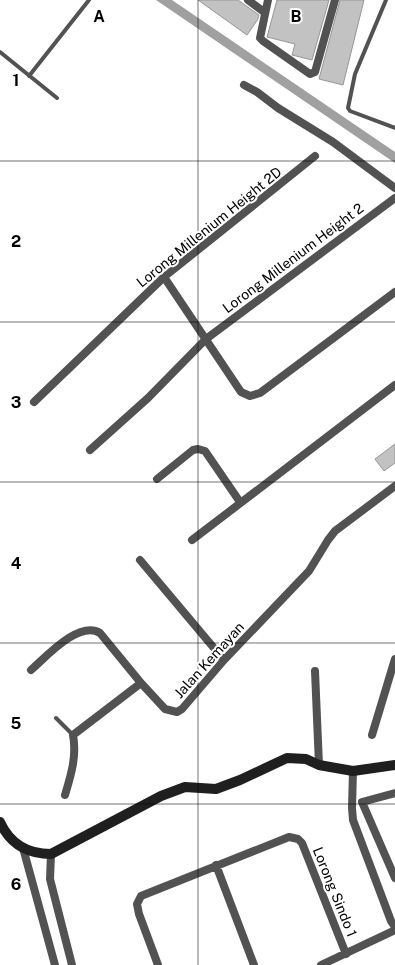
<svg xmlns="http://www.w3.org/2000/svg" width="395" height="965" font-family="'Public Sans',sans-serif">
  <rect width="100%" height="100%" fill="#fff"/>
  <path fill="#a0a0a0" d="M156 0H172L395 152V163Z"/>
  <path fill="#c2c2c2" stroke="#969696" d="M198 0H238L259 15 258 19 247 35Z
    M277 0H329L312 60 292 55 295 44 267 37Z
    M340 0H364L343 85 319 79Z
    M395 444V463L384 471 375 459Z"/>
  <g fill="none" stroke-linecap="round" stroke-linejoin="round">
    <path stroke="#525252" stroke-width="4" d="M386 0 355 74 348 108 350 111 395 128
      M0 52 57 98
      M29 76 89 0
      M56 718 73 735"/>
    <path stroke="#525252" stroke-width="8" d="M248 0 264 12
      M268 0 260 38 263 41 310 74 315 72 335 0
      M244 85 257 92 278 108 333 142 395 188
      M164 277 241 392 250 396 260 393 395 292
      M34 402 164 277 315 156
      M90 450 148 398 206 339 395 198
      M157 479 193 450 198 449 205 451 240 502
      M192 540 395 385
      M140 560 224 660
      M31 670C46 657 79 620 100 633L141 683 165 709 177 712 182 709 224 660 309 571 328 540 335 531 395 486
      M315 671 319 765
      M372 735 395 659
      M353 771 352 808 353 820 391 921 395 927
      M395 793 362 802 395 878
      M65 795C71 775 77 756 73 735L141 683
      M23 848 55 965
      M51 854 50 879 72 965
      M216 865 254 965
      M158 965 139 914 137 904 141 896 289 837 298 839 302 843 346 954
      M321 965 395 930"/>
    <path stroke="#1f1f1f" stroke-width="10" d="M0 822C10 844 28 854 51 854L161 796 185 787 216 789 240 780 287 758 306 759 319 765 353 771 395 765"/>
  </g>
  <path fill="none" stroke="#000" stroke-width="1" stroke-opacity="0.55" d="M198 0V965M0 161H395M0 322H395M0 482H395M0 643H395M0 804H395"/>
  <g text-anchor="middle" stroke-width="4" stroke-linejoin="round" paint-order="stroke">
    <g font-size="14" fill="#000" stroke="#fff">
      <text transform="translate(209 227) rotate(-39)" y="5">Lorong Millenium Height 2D</text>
      <text transform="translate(293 258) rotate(-37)" y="5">Lorong Millenium Height 2</text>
      <text transform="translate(209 660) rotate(-48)" y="5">Jalan Kemayan</text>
      <text transform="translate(335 892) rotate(68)" y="5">Lorong Sindo 1</text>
    </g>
  </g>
  <g font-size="16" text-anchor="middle" font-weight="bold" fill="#000" stroke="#fff" stroke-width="4" stroke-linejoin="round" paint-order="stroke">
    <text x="99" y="22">A</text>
    <text x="296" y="22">B</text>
    <text x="16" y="86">1</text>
    <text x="16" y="247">2</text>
    <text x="16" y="408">3</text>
    <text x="16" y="569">4</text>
    <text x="16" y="729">5</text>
    <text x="16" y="890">6</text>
  </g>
</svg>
